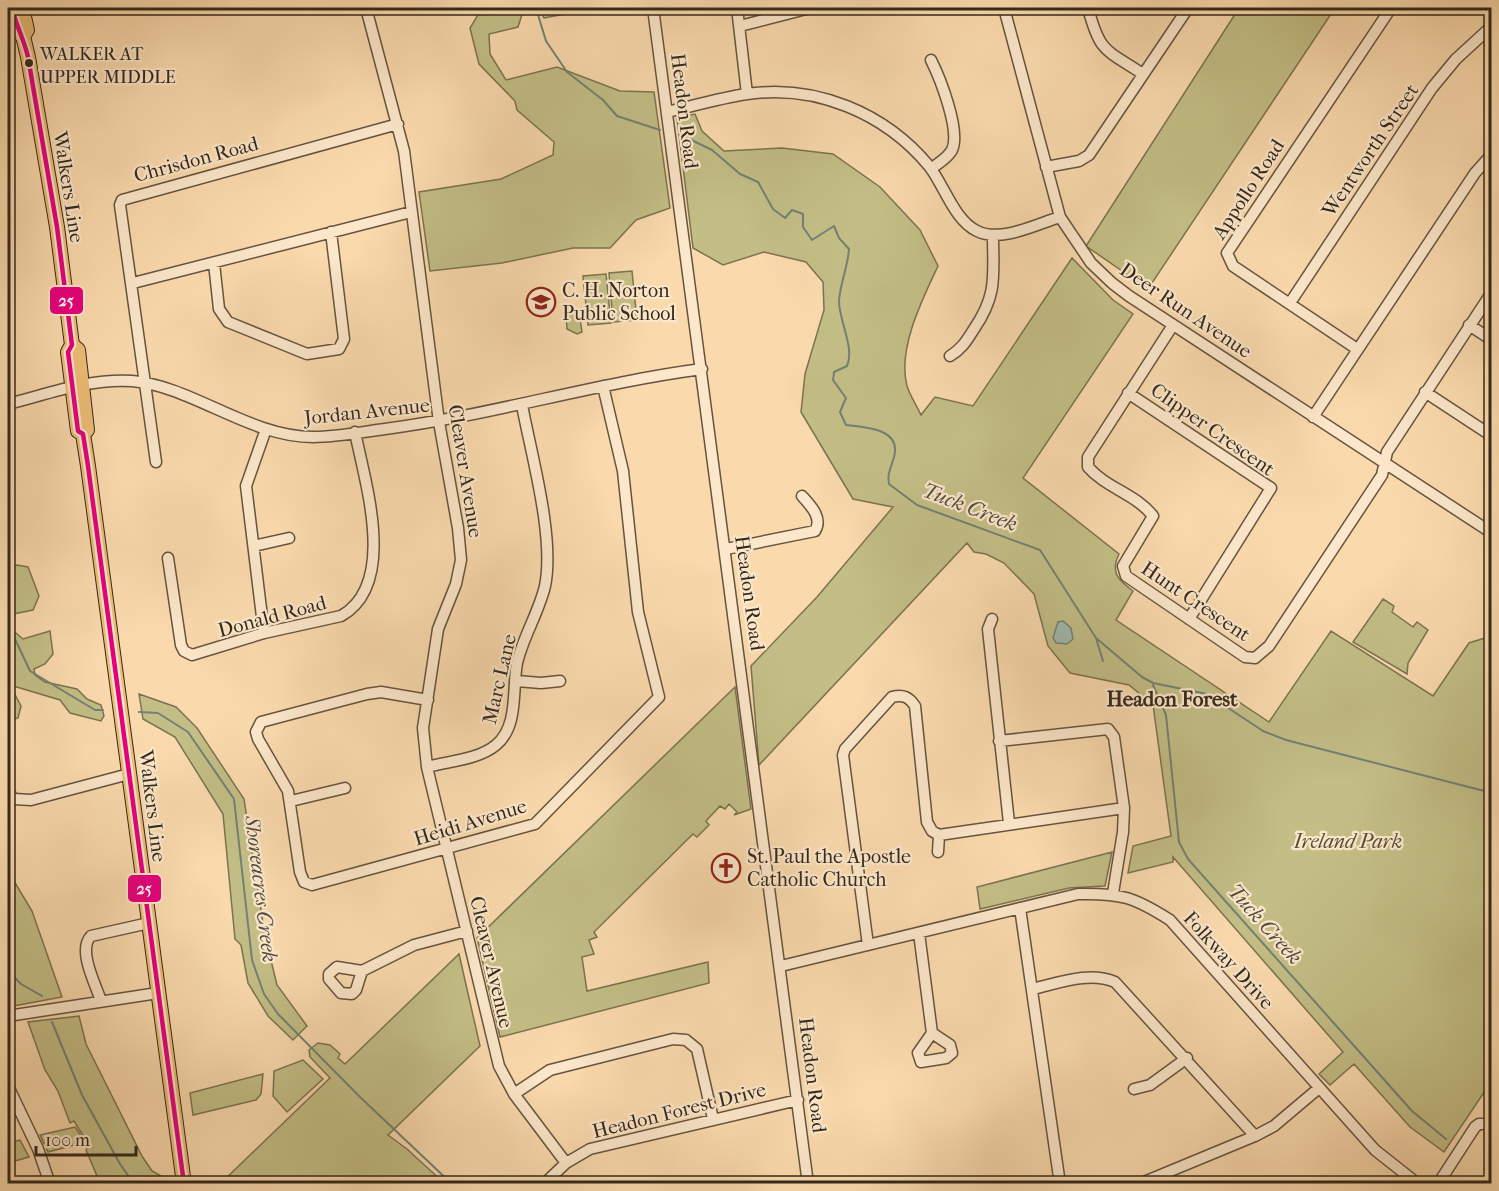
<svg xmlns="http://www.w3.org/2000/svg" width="1499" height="1191" font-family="'IM FELL French Canon',serif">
  <rect width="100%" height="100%" fill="#fadaad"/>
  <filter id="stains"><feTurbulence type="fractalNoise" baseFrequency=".00333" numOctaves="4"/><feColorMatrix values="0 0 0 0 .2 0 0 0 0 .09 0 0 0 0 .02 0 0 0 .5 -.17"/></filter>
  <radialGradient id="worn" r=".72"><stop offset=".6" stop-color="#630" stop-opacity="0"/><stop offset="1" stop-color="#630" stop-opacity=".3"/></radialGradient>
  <path fill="#c3be86" stroke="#7b7351" stroke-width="1.5" d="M482 8H524L518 27 489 34 490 54 506 80 557 67 620 91 654 92 670 208 636 220 610 248H573L502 263 430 271 419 192 501 179 553 155 554 142 517 110 515 101 479 64 470 28Z
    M538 8H599L544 18Z
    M1239 8H1335L1148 289 1086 246Z
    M695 114 702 131 724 151 782 148 833 154 880 187 920 230 938 266C923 298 897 349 907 386 910 396 917 406 921 415L935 397 973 406 1072 258 1113 300 1133 314 1023 478 1119 554C1110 572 1118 580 1133 591L1116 620 1269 722 1331 631 1433 696 1469 643 1491 636V1082L1444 1152 1410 1127 1354 1064 1330 1085 1319 1074 1343 1052 1173 857V862L1128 873 1133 846 1171 836 1153 705 1129 685 1070 673 1048 646 1034 594 1004 563 986 554 974 552 967 543 759 765 751 666 817 597 893 507 853 499 801 412 805 374 824 310 823 282 806 262 764 252 723 265 693 248 677 118Z
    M632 271 637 320 613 322 609 273Z
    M606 274 611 323 588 325 583 276Z
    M579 312 582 332 577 334 567 329 566 314Z
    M17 565 28 567 39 596 33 610 8 615V566Z
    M1383 599 1394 606 1392 612 1413 627 1417 622 1428 630 1408 663 1407 674 1353 642Z
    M50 631 53 654 45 664 34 669 35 675 45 682 77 689 87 699 101 705 104 716 101 721 70 713 60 700 10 685 21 706 18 718 8 721V636L16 633 23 639Z
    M735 687 751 809 734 815 737 812 729 804 725 809 720 806 706 821 709 825 697 837 693 834 594 932 597 937 589 940 594 954 582 957 587 991 708 962 709 983 500 1037 477 938Z
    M139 694 176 707 197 728 244 799 265 936 277 985 307 1026 293 1040 268 1016 248 983 241 945 235 939 223 814 175 737 143 719Z
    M1112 852 1105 886 1069 888 980 909 977 887Z
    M8 871 32 911 62 997 8 1007Z
    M459 954 480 1046 388 1135 407 1149 444 1183H221L330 1078 310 1057 309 1050 318 1043 330 1045 340 1054 338 1058 345 1064Z
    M79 1016 86 1044 142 1156 152 1171 168 1180V1183H100L86 1150 89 1145 74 1121 70 1123 58 1091 45 1070 28 1022Z
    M303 1060 323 1079 287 1112 273 1096 274 1071Z
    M263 1074 261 1094 256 1100 193 1115 190 1093Z
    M75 1127 82 1137V1143L48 1152 40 1135Z
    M20 1140 29 1157 8 1163V1143Z"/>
  <path fill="#9fbaaf" stroke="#748074" stroke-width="1.5" d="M1063 621 1071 628 1073 639 1067 644 1056 643 1053 638 1058 622Z"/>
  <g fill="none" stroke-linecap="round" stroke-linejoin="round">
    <path stroke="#748074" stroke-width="2" d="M536 8 546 41 567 72 603 100 617 116 660 130
      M679 134 712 150 740 174 758 182 773 209 785 218 792 210 803 214V227L812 240 834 226 839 238 849 249C848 266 840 284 839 301 839 321 855 348 847 366L834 372 833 380 846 398 840 412 846 425C864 427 902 428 894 457 891 468 887 473 889 484L917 505 1040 550 1096 638 1142 677 1153 683 1207 694 1263 731 1286 740 1492 793
      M8 624 30 671 95 710H103
      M1096 638 1103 661
      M1153 685 1166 715 1179 842 1188 859 1412 1111 1446 1139
      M139 712 158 713 188 732 234 799 252 960 264 994 278 1014 361 1098 452 1184
      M8 971 21 984 42 996
      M52 1022 82 1095 120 1164 134 1184"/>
    <g stroke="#655440" stroke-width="13">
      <path id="minor" d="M366 8 404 151 439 422 458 528 461 560 456 584 438 629 423 728 427 767 499 1066 514 1094 566 1163
        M653 8 808 1184
        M737 8 747 94
        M1004 8 1060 217 1091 263 1112 283 1129 296 1492 533
        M1088 8C1100 53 1105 49 1143 74
        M740 26 810 8
        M667 112C693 106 720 98 747 94 816 84 885 113 929 166 944 185 954 220 977 231 1001 243 1037 224 1060 217
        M1046 167 1079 161 1089 155 1188 8
        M931 169C938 163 947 159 952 150 961 131 940 78 931 60
        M214 263 219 309 228 322 307 354 339 349 344 339 331 232
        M133 283 411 212
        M1290 303 1432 88 1456 59 1492 26
        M1173 325 1088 457V467C1106 488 1136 494 1153 516L1123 566 1126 576 1245 657 1255 658 1269 646 1382 475 1387 452 1492 292
        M1469 325 1492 340
        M1357 349 1233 266 1227 253 1391 8
        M950 356C962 349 967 340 974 329 998 294 993 275 993 235
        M1425 392 1492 436
        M1128 393 1271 488 1189 619
        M8 404C48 394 90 378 132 381 192 386 249 437 313 437 337 437 362 432 385 429 492 415 595 383 702 369
        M1313 417 1475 173 1492 154
        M156 462 120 205 122 200 398 124
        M254 546 289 538
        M726 549 815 531C823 518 811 506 802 496
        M168 558 181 645 184 651 192 655 264 633 341 616C398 584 365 483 355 432
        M992 619 988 629 1009 823
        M264 633 246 486 266 429
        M517 681 541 683 560 681
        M428 700 381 692 367 694 261 722 256 732 258 739 288 791 300 872 304 882 312 885 535 824 659 697 638 612 623 471 603 386
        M999 741 1108 729 1114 737 1124 808 1123 832 1113 893
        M427 767C448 761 478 760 496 745 519 726 512 689 517 663 523 637 539 612 545 586 555 537 531 454 522 405
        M8 792 14 799 31 800 129 774
        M291 801 345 788
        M939 835 1124 808
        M938 852 939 835
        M1020 908 1060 1184
        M919 933 932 1033 950 1045 952 1053 946 1058 921 1062 918 1053 932 1033
        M868 945 843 755 845 749 892 697C903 694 909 697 915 706L927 822 932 831 939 835
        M781 966 1078 894C1121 893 1134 897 1170 920L1375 1150 1418 1184
        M362 971 337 967 329 974V979L341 993 352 994 356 990 362 971 414 945 467 931
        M1032 989C1059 983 1089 971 1115 982L1255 1136
        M101 1001C96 985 77 950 91 936L149 923
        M8 1016 158 993
        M8 1086 38 1149 50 1184
        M1134 1089 1150 1085 1187 1058
        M514 1094 550 1070 673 1039 686 1040 697 1049 713 1119
        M544 1184 566 1163 590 1149 798 1100
        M1139 1184 1255 1136 1274 1126 1319 1088
        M1438 1184 1475 1127 1479 1124H1492"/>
    </g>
    <g stroke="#33281c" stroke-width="16">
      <path id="major" d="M12 8 17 31 23 36 28 57 57 227 72 345 68 352 78 431 83 434 88 466 184 1184
        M22 8 27 30 23 36
        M72 345 78 350 87 430 83 434"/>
    </g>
    <use href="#minor" stroke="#fce7ca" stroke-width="10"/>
    <use href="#major" stroke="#edbd76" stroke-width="14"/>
    <g stroke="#fce7ca" stroke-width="9">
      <path id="bus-1" d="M12 8C16 26 24 39 28 57L57 227 72 345 68 352 78 431 83 434 88 466 184 1184"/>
    </g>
    <use href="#bus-1" stroke="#e5007d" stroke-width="4.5"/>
  </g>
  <defs>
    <g id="school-ring" transform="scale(1.5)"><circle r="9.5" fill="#fce7ca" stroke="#8f2418" stroke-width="1.5"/><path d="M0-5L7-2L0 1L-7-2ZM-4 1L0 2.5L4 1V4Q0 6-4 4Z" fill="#8f2418"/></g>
    <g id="church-ring" transform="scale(1.5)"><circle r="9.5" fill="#fce7ca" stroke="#8f2418" stroke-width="1.5"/><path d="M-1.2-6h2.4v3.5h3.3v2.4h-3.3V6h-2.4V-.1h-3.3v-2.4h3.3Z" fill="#8f2418"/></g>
  </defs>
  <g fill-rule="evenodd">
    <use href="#school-ring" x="541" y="302"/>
    <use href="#church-ring" x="726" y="868"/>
  </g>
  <circle fill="#33281c" stroke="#fce7ca" stroke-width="2" cx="29" cy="63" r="5"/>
  <g text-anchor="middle" stroke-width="4.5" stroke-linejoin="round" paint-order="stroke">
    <g font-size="18" fill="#33281c" stroke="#fce7ca" text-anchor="start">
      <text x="40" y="60">WALKER AT<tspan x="40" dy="23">UPPER MIDDLE</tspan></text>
    </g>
    <g font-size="20" fill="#33281c" stroke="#fce7ca">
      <text transform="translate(685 111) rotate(83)" y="7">Headon Road</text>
      <text transform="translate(1370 150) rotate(-56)" y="7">Wentworth Street</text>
      <text transform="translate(196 159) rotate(-15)" y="7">Chrisdon Road</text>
      <text transform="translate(69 187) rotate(81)" y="7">Walkers Line</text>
      <text transform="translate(1248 189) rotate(-57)" y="7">Appollo Road</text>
      <text transform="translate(1186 310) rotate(34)" y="7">Deer Run Avenue</text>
      <text transform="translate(367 411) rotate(-6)" y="7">Jordan Avenue</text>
      <text transform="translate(1213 429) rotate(35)" y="7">Clipper Crescent</text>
      <text transform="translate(466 471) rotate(81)" y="7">Cleaver Avenue</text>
      <text transform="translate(750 593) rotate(82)" y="7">Headon Road</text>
      <text transform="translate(1196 601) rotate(34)" y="7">Hunt Crescent</text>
      <text transform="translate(272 616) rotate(-15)" y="7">Donald Road</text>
      <text transform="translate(499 679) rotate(-77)" y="7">Marc Lane</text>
      <text transform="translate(153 806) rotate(83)" y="7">Walkers Line</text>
      <text transform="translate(470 822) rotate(-17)" y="7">Heidi Avenue</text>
      <text transform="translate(1229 960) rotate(48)" y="7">Folkway Drive</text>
      <text transform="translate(492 962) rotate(77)" y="7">Cleaver Avenue</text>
      <text transform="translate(813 1075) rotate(83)" y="7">Headon Road</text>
      <text transform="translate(679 1110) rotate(-14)" y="7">Headon Forest Drive</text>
    </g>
    <g font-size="20" fill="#33281c" stroke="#fce7ca" text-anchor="start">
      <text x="562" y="297">C. H. Norton<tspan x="562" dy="23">Public School</tspan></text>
      <text x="747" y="863">St. Paul the Apostle<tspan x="747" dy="23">Catholic Church</tspan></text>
    </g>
    <g font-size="20" font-style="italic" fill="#574e36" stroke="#fce7ca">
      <text x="1348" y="848">Ireland Park</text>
    </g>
    <g font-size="21" font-style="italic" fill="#4e4c41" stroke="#fce7ca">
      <text transform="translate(970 507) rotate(21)" y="7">Tuck Creek</text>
      <text transform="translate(261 889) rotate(83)" y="7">Shoreacres Creek</text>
      <text transform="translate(1265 924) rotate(48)" y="7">Tuck Creek</text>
    </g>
    <g font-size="21" font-weight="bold" fill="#33281c" stroke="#fce7ca">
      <text x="1172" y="706">Headon Forest</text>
    </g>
  </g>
  <g stroke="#fce7ca" stroke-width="2">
    <rect x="49" y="286" width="35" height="29" rx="6" fill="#e5007d"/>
    <rect x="127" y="874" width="35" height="29" rx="6" fill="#e5007d"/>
  </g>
  <g font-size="16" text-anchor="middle" font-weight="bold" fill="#fff">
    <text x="66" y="306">25</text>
    <text x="144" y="894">25</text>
  </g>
  <rect width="1499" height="1191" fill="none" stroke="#fadaad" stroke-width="30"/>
  <rect x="9" y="9" width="1481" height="1173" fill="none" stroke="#33281c" stroke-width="3"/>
  <rect x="15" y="15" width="1469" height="1161" fill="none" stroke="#33281c" stroke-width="1.5"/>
  <path d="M36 1146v9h100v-9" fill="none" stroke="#33281c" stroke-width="3"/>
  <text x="45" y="1146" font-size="18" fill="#33281c" stroke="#fce7ca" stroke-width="4.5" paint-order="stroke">100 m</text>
  <rect width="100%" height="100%" filter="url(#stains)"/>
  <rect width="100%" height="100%" fill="url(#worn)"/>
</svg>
